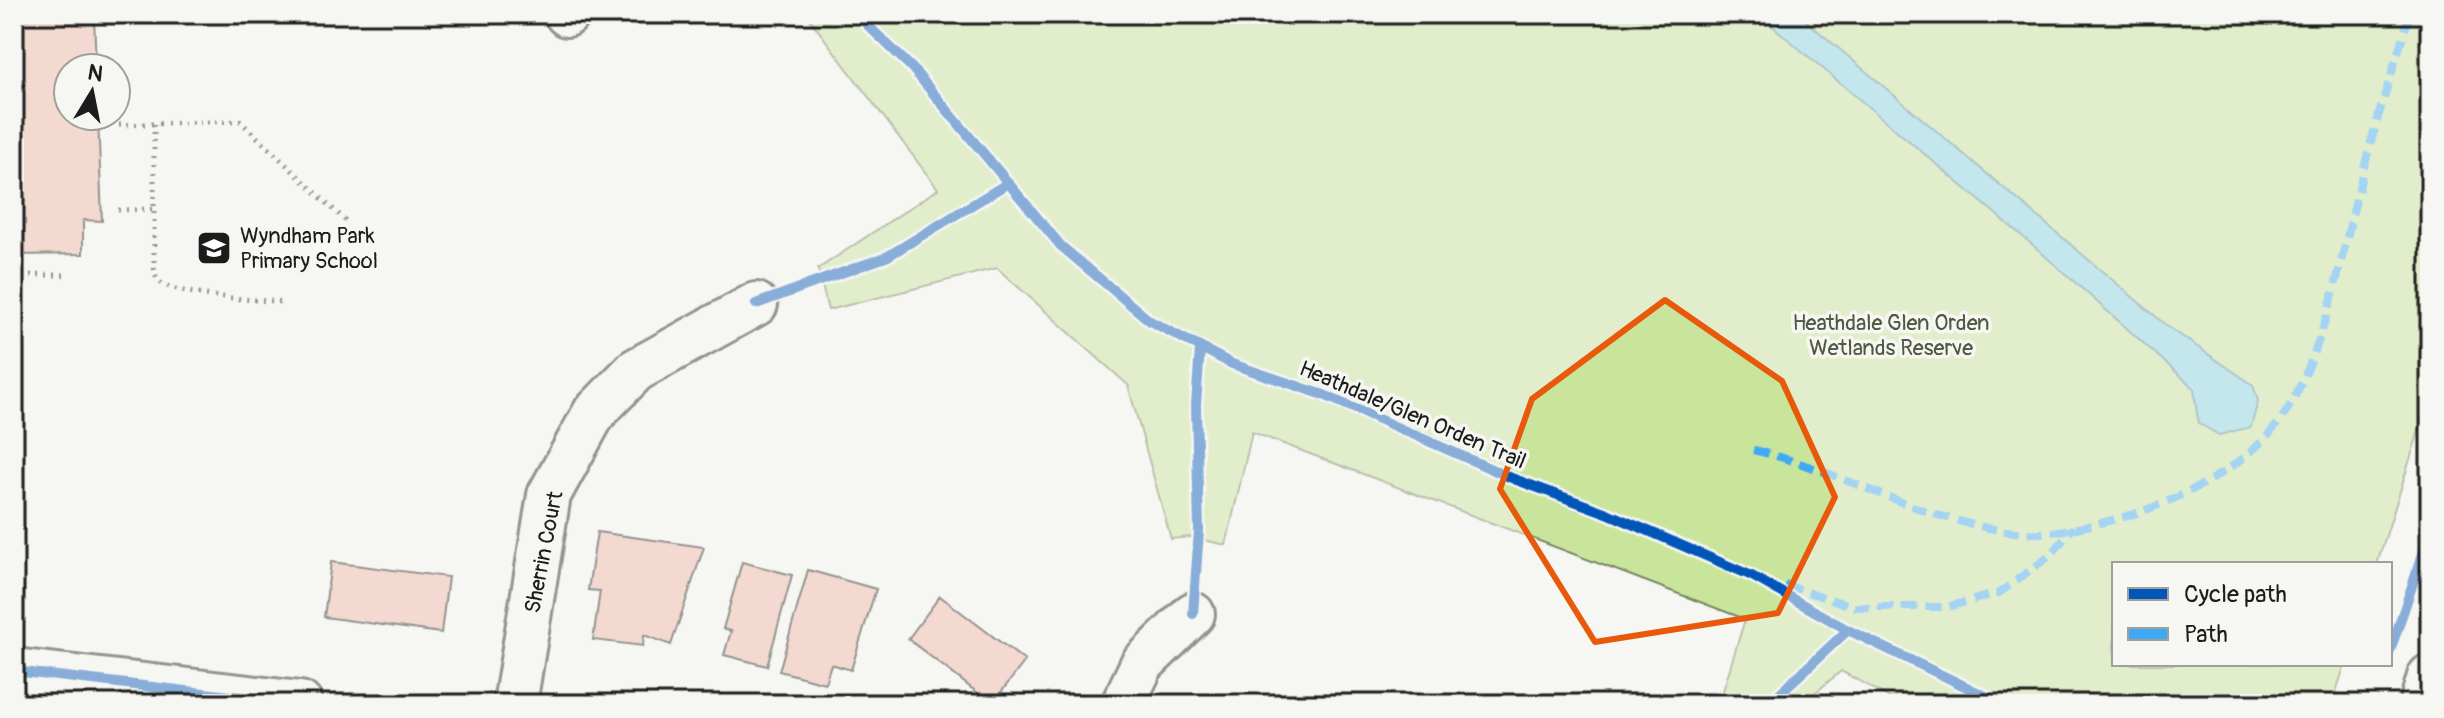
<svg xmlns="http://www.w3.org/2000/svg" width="2444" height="718" font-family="Pangolin,sans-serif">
  <rect width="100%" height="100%" fill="#f6f6f2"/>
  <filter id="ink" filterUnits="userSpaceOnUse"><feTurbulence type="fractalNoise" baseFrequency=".0125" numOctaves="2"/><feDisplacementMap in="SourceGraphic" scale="16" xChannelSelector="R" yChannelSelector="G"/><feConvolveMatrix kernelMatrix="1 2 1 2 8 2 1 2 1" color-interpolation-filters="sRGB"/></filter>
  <g filter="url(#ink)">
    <path fill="#c9e59c" stroke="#72805c" stroke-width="2" d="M806 14H2430V396L2377 564H2114V664H2345L2332 704H1901L1841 671 1802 704H1719L1745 619 1252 432 1226 545 1191 537 1171 539 1128 385 997 268 828 310 818 269 938 189Z"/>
    <path fill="#87d4e6" stroke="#5c8a95" stroke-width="2" d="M1758 14H1798L2167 326 2253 385 2258 401 2251 427 2219 435 2198 423 2194 388 2035 247Z"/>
    <path fill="#efb6a6" stroke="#1c1c1c" stroke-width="2" d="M14 14H94L96 68H68V116H98L102 221 83 220V254L14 255Z
      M597 532 704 547 671 645 644 635 643 646 593 640 600 591 588 590Z
      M331 562 448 577 441 633 324 617Z
      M742 562 792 575 767 666 724 655 731 631 723 629Z
      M808 570 876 589 851 670 831 664 825 683 779 671Z
      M940 596 1025 661 992 704 908 639Z"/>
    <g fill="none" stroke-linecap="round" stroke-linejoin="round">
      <g stroke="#1c1c1c" stroke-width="48">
        <path id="street" d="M566 14 567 15
          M515 704 549 495 594 413 636 370 756 304
          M1123 704 1142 664 1193 614"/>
      </g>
      <g stroke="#1c1c1c" stroke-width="50">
        <path id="secondary" d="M14 671 300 704"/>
      </g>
      <g stroke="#1c1c1c" stroke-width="50">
        <path id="highway" d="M2422 704 2430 677"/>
      </g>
      <path stroke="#1c1c1c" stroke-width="5" stroke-dasharray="2 6" stroke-linecap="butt" d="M154 124V262C154 268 154 275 158 280 170 296 260 300 283 302
        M119 125 240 121 349 224
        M118 210 154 209
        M14 275H69"/>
      <use href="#street" stroke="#f6f6f2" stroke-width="42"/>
      <use href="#secondary" stroke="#f6f6f2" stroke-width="44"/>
      <use href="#highway" stroke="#f6f6f2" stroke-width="44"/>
      <path stroke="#3fa9f5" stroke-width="8" stroke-dasharray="16 8" stroke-linecap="butt" d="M1753 450C1846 471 1928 526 2025 533 2055 535 2114 521 2143 511 2199 490 2257 460 2289 407 2327 341 2340 261 2359 188 2373 130 2392 72 2410 14
        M1785 585 1855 607H1947L1999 593 2051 555 2074 527"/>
      <g stroke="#f6f6f2" stroke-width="15">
        <path id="cycleway" d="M856 14 912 68 1061 246 1150 321 1232 364 1324 395 1514 479 1607 513 1752 576 1848 630 2002 704
          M756 304 888 256 1008 183
          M1193 614 1199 531 1196 405 1200 349
          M2390 651 2430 533
          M14 671 300 704
          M1768 704 1848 630"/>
      </g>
      <use href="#cycleway" stroke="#0057b8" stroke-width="10"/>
    </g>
  </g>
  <path d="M0 0H2444V718H0ZM1665 300 1782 381 1835 497 1778 613 1595 642 1500 489 1532 399Z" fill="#f6f6f2" fill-opacity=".55" fill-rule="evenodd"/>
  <path fill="none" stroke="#e8590c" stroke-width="6" stroke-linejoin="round" d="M1665 300 1782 381 1835 497 1778 613 1595 642 1500 489 1532 399Z"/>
  <defs>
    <g id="school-square" transform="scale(1.8)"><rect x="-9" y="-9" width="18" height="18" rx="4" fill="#1c1c1c" stroke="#f6f6f2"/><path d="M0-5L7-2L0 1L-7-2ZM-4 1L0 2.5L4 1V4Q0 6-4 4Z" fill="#fff"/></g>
  </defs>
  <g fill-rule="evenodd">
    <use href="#school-square" x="214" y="248"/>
  </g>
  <g text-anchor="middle" stroke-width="7" stroke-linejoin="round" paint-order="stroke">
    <g font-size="22" fill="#1c1c1c" stroke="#f6f6f2" text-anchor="start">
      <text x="240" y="243">Wyndham Park<tspan x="240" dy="25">Primary School</tspan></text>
    </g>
    <g font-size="22" fill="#505842" stroke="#f6f6f2">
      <text x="1891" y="330">Heathdale Glen Orden<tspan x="1891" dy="25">Wetlands Reserve</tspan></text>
    </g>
    <g font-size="22" fill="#1c1c1c" stroke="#f6f6f2">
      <text transform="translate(1413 414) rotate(23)" y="8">Heathdale/Glen Orden Trail</text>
      <text transform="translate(543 552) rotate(-79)" y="8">Sherrin Court</text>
    </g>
  </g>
  <rect width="2444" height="718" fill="none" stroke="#f6f6f2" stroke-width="48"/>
  <rect x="24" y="24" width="2396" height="670" fill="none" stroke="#1c1c1c" stroke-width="3" filter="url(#ink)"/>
  <rect x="2112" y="562" width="280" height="104" fill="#f6f6f2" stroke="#9f9f9c" stroke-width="2"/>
  <rect x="2128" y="588" width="40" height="12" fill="#0057b8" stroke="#9f9f9c" stroke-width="2"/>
  <text x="2184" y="602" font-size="24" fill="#1c1c1c">Cycle path</text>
  <rect x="2128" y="628" width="40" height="12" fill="#3fa9f5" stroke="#9f9f9c" stroke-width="2"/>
  <text x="2184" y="642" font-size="24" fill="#1c1c1c">Path</text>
  <g transform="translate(92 92) rotate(10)"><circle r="38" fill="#f6f6f2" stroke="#9f9f9c" stroke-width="2"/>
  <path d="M0-6L14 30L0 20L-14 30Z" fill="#1c1c1c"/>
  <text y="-12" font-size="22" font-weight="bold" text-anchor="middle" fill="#1c1c1c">N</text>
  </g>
</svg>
